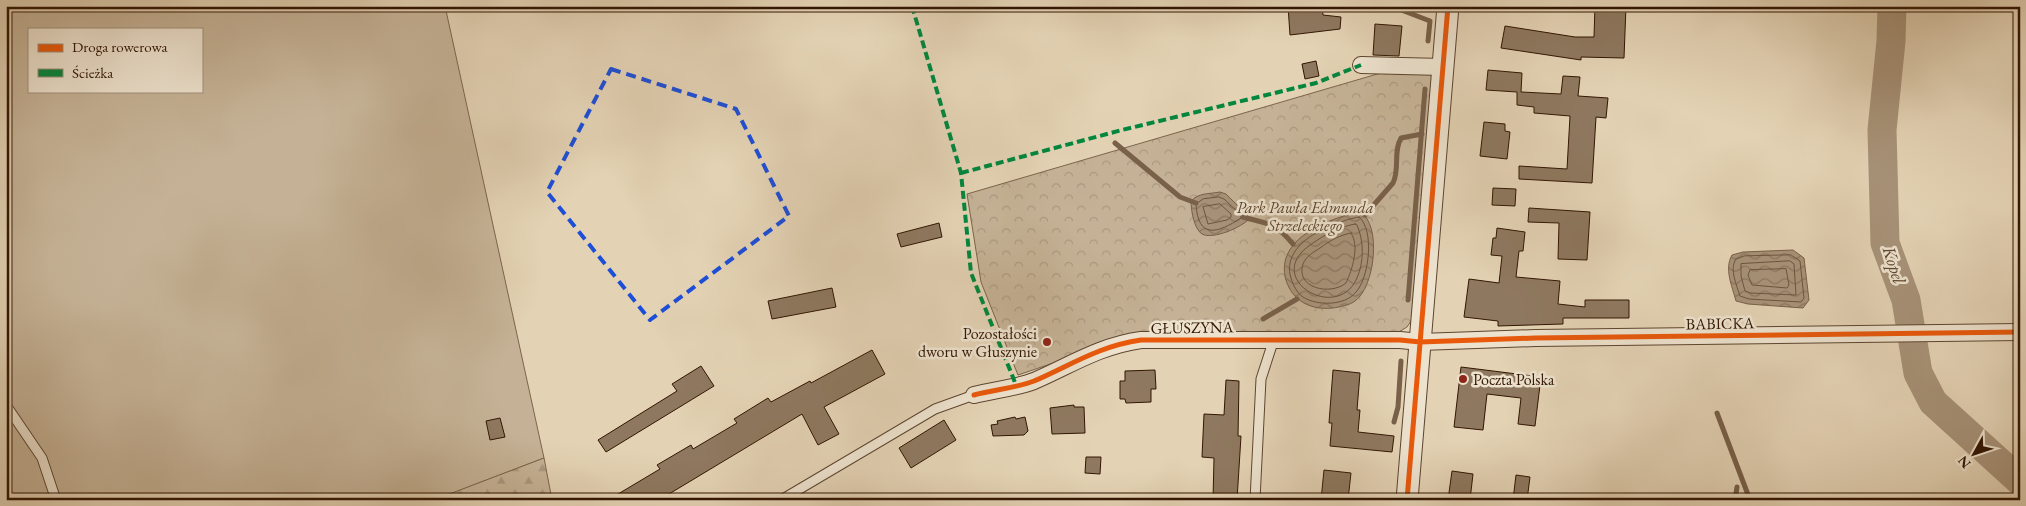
<svg xmlns="http://www.w3.org/2000/svg" width="2026" height="506" font-family="'EB Garamond',serif">
  <defs>
    <pattern id="forest-firs" width="22" height="20" patternUnits="userSpaceOnUse" patternTransform="scale(1.25)"><rect width="22" height="20" fill="#c5b296"/><path d="M5 1l3.5 6h-7zM16 11l3.5 6h-7z" fill="#aa9880"/></pattern>
    <pattern id="park-crowns" width="20" height="18" patternUnits="userSpaceOnUse" patternTransform="scale(1.25)"><rect width="20" height="18" fill="#c5b296"/><path d="M2 6a3 3 0 1 1 6 0M12 15a3 3 0 1 1 6 0" fill="none" stroke="#aa9880"/></pattern>
    <pattern id="water-waves" width="16" height="10" patternUnits="userSpaceOnUse" patternTransform="scale(1.25)"><rect width="16" height="10" fill="#a79278"/><path d="M0 5q4-4 8 0t8 0" fill="none" stroke="#897660"/></pattern>
  </defs>
  <rect width="100%" height="100%" fill="#e3d2b4"/>
  <filter id="stains"><feTurbulence type="fractalNoise" baseFrequency=".004" numOctaves="4"/><feColorMatrix values="0 0 0 0 .2 0 0 0 0 .09 0 0 0 0 .02 0 0 0 .5 -.17"/></filter>
  <radialGradient id="worn" r=".72"><stop offset=".6" stop-color="#630" stop-opacity="0"/><stop offset="1" stop-color="#630" stop-opacity=".3"/></radialGradient>
  <path fill="#c5b296" stroke="#7c644c" fill-rule="evenodd" d="M6 6H445L544 458 440 498 439 500H6ZM29 29H201V91H29Z"/>
  <path fill="url(#forest-firs)" stroke="#7c644c" d="M544 458 552 500H439V498Z"/>
  <path fill="url(#park-crowns)" stroke="#7c644c" d="M1391 70H1434L1414 317 1407 327 1397 333H1236L1068 358 1018 375 981 282 967 194Z"/>
  <path fill="url(#water-waves)" stroke="#786049" d="M1220 192 1226 194 1247 215 1249 219C1242 227 1213 240 1202 234 1194 229 1191 210 1191 201 1198 193 1209 194 1220 192Z
    M1360 212C1382 224 1375 287 1355 301 1350 305 1340 307 1333 308 1323 309 1313 308 1304 303 1295 298 1289 290 1286 280 1274 239 1329 218 1360 212Z
    M1793 250 1804 258 1809 300 1803 308 1748 304 1736 301C1732 286 1724 269 1732 255L1743 252Z"/>
  <g fill="none" stroke-linecap="round" stroke-linejoin="round">
    <path stroke="#6c543e" stroke-width="1" d="M1219 197 1224 199 1241 215V218C1218 233 1198 240 1196 204L1203 199Z
      M1220 204 1231 214V217L1227 220 1208 224 1203 207Z
      M1359 217C1375 230 1369 278 1356 292 1345 306 1317 306 1303 297 1297 293 1293 285 1291 278 1280 243 1332 222 1359 217Z
      M1355 224 1357 225C1364 241 1364 262 1357 278 1339 320 1273 285 1301 253 1304 249 1309 246 1313 243 1326 234 1339 227 1355 224Z
      M1351 233C1360 246 1352 270 1346 283 1330 296 1295 288 1303 264 1306 256 1314 252 1320 248 1329 241 1340 235 1351 233Z
      M1791 255 1800 261 1804 298 1801 302 1749 299 1740 296C1737 286 1729 269 1736 259L1744 256Z
      M1790 261 1794 264 1796 295 1750 293 1745 291 1741 276V264Z
      M1786 269 1789 285 1787 288 1752 285 1748 275 1750 270Z"/>
    <path stroke="#786049" stroke-width="5" d="M1391 6 1430 21 1428 41
      M1115 143 1180 197 1196 203
      M1365 215 1393 183C1400 169 1393 151 1401 138L1422 134
      M1243 217C1270 225 1273 221 1293 244
      M1408 300 1425 89
      M1263 319 1297 299
      M1717 413 1750 500
      M1394 422 1398 407 1401 361
      M1735 500 1737 487"/>
    <path stroke="#a79278" stroke-width="29" d="M1892 6 1891 41 1882 130 1885 243 1906 300 1918 373 1933 402 2020 481"/>
  </g>
  <path fill="#8e785f" stroke="#321603" d="M1288 6H1322L1323 15 1341 17 1340 29 1290 35Z
    M1595 6H1626L1624 58 1581 57V60L1501 48 1505 26 1575 37H1594Z
    M1375 24 1402 26 1399 56 1373 55Z
    M1316 61 1319 76 1305 79 1302 64Z
    M1488 70 1522 73 1521 92 1561 94 1563 76 1580 77 1578 96 1608 98 1606 118 1596 117 1592 183 1519 179V166L1567 169 1570 116 1534 113V107L1517 105V92L1486 90Z
    M1484 122 1505 124V131L1510 132 1507 159 1480 156Z
    M1493 188 1516 189 1515 206 1492 205Z
    M1529 208 1590 212 1587 260 1558 259 1559 223 1528 222Z
    M939 223 942 237 901 247 897 234Z
    M1497 228 1525 232 1523 251H1519L1516 277 1560 281 1558 304 1585 307V300H1629V318H1563V324L1498 326V321L1464 317 1469 279 1499 283 1502 256 1491 255 1493 238H1496Z
    M832 288 836 307 772 319 768 301Z
    M872 350 885 374 824 407 839 434 818 445 802 414 659 500H608L660 469 657 465 691 445 693 449 737 423 734 419 768 398 771 402 810 381 811 383Z
    M701 366 714 386 606 452 598 440 677 391 672 384Z
    M1461 367 1541 377 1535 426 1518 424 1521 398 1487 394 1483 430 1454 427Z
    M1155 370 1156 389H1151V402L1126 403 1125 399H1120V381H1125V371Z
    M1333 370 1360 373 1357 410H1360L1358 432 1394 436 1392 452 1330 446 1332 423H1329Z
    M1226 380 1239 381 1238 436H1241L1237 500H1213L1214 458 1202 457 1204 414 1224 415Z
    M1074 405V407H1084L1085 433 1052 434 1050 408Z
    M1015 417 1016 419 1025 417 1028 431 1024 435 993 436 991 425 998 424 997 421Z
    M500 418 505 437 490 440 486 421Z
    M944 420 956 440 911 468 899 448Z
    M1086 457H1101L1100 474 1085 473Z
    M1324 470 1351 473 1348 500H1321Z
    M1452 471 1473 474 1470 500H1448Z
    M1516 475 1530 477 1527 500H1513Z"/>
  <g fill="none" stroke-linecap="round" stroke-linejoin="round">
    <g stroke="#5e452f" stroke-width="11">
      <path id="service" d="M6 405 42 458 56 500
        M781 500 935 409 974 395
        M1255 500 1261 379 1274 339"/>
    </g>
    <g stroke="#5e452f" stroke-width="18">
      <path id="minor" d="M1361 65 1443 67
        M974 395C993 390 1016 388 1034 381 1071 365 1099 346 1141 340H1400L1420 342 1535 338 2020 332"/>
    </g>
    <g stroke="#5e452f" stroke-width="23">
      <path id="tertiary" d="M1407 500 1448 6"/>
    </g>
    <use href="#service" stroke="#ede2ce" stroke-width="9"/>
    <use href="#minor" stroke="#ede2ce" stroke-width="16"/>
    <use href="#tertiary" stroke="#ede2ce" stroke-width="21"/>
    <path stroke="#00873e" stroke-width="4" stroke-dasharray="8 4" stroke-linecap="butt" d="M912 6 961 173 971 273 1016 385
      M961 173 1122 130 1316 83 1361 65"/>
    <g stroke="#ede2ce" stroke-width="8">
      <path id="cycleway" d="M974 395C993 390 1016 388 1034 381 1071 365 1099 346 1141 340H1400L1420 342 1535 338 2020 332
        M1407 500 1448 6"/>
    </g>
    <use href="#cycleway" stroke="#e8590c" stroke-width="5"/>
  </g>
  <path fill="none" stroke="#1d4ed8" stroke-width="4" stroke-dasharray="10 6" stroke-linejoin="round" d="M611 69 736 109 789 216 650 320 547 192Z"/>
  <g fill="#8f2418" stroke="#ede2ce" stroke-width="2">
    <circle cx="1047" cy="342" r="5"/>
    <circle cx="1463" cy="379" r="5"/>
  </g>
  <g text-anchor="middle" stroke-width="5" stroke-linejoin="round" paint-order="stroke">
    <g font-size="16" font-style="italic" fill="#5e452f" stroke="#ede2ce">
      <text x="1305" y="213">Park Pawła Edmunda<tspan x="1305" dy="18">Strzeleckiego</tspan></text>
    </g>
    <g font-size="16" fill="#321603" stroke="#ede2ce">
      <text transform="translate(1720 323) rotate(-1)" y="6">BABICKA</text>
      <text transform="translate(1192 327) rotate(-1)" y="6">GŁUSZYNA</text>
    </g>
    <g font-size="16" fill="#321603" stroke="#ede2ce" text-anchor="end">
      <text x="1037" y="339">Pozostałości<tspan x="1037" dy="18">dworu w Głuszynie</tspan></text>
      <text x="1473" y="385" text-anchor="start">Poczta Polska</text>
    </g>
    <g font-size="18" font-style="italic" fill="#614832" stroke="#ede2ce">
      <text transform="translate(1894 265) rotate(72)" y="6">Kopel</text>
    </g>
  </g>
  <rect width="2026" height="506" fill="none" stroke="#e3d2b4" stroke-width="25"/>
  <rect x="8" y="8" width="2011" height="491" fill="none" stroke="#321603" stroke-width="2.5"/>
  <rect x="12" y="12" width="2001" height="481" fill="none" stroke="#321603"/>
  <rect x="28" y="28" width="175" height="65" fill="#ede2ce" stroke="#a2907d"/>
  <rect x="38" y="44" width="25" height="8" fill="#e8590c" stroke="#a2907d"/>
  <text x="72" y="52" font-size="15" fill="#321603">Droga rowerowa</text>
  <rect x="38" y="69" width="25" height="8" fill="#00873e" stroke="#a2907d"/>
  <text x="72" y="78" font-size="15" fill="#321603">Ścieżka</text>
  <g transform="translate(1974 454) rotate(230)" stroke="#ede2ce" stroke-width="4" paint-order="stroke">
  <path d="M0-4L9 19L0 12L-9 19Z" fill="#321603"/>
  <text y="-8" font-size="14" font-weight="bold" text-anchor="middle" fill="#321603">N</text>
  </g>
  <rect width="100%" height="100%" filter="url(#stains)"/>
  <rect width="100%" height="100%" fill="url(#worn)"/>
</svg>
